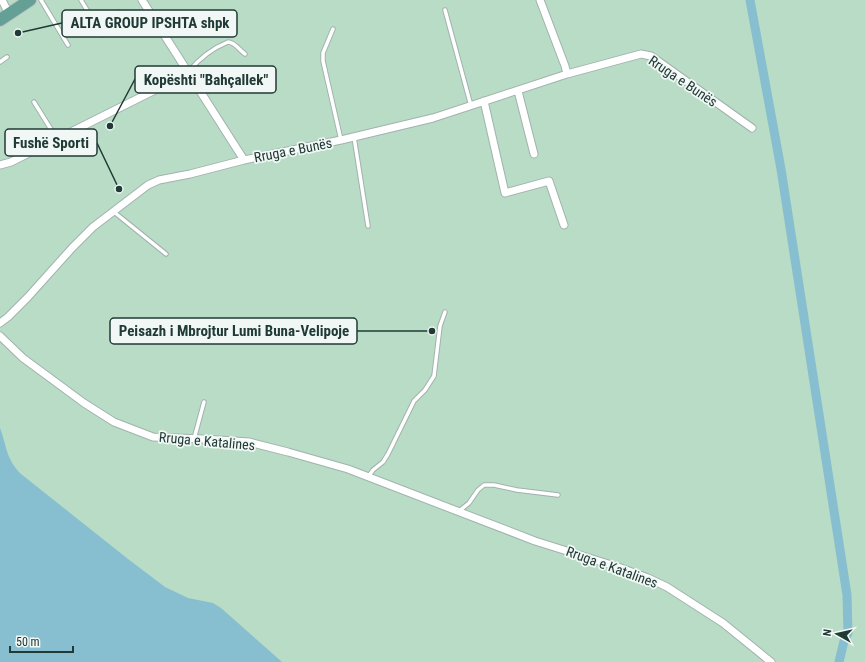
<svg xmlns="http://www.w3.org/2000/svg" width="865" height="662" font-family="'Roboto Condensed',sans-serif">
  <rect width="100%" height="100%" fill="#dfeae6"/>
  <path fill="#b8dcc5" d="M0 0H865V662H0Z"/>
  <path fill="#87bed0" d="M0 428C7 447 6 459 21 474L128 559 165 587 188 598 213 603 221 608 282 662H0Z"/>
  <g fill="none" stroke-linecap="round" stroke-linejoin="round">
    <path stroke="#87bed0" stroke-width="9" d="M750 0 781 169 847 595 848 633 844 641 839 662"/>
    <g stroke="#a2b2ae" stroke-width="5.5">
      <path id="service" d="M41 0 68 45
        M81 0 102 35
        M445 10 471 106
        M98 28 119 12
        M333 29 323 53V61L341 140
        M0 62 7 57
        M188 72C198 60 213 48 228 42 235 42 239 50 245 54
        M34 102 57 139
        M354 137 368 226
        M114 212 166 254
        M194 439 204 402
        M368 477 373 470 383 462 388 454 414 401 425 390 434 376 440 326 445 312
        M458 512 469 503 478 490 484 485H494L517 490 558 495"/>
    </g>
    <g stroke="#a2b2ae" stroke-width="9">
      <path id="minor" d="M2 0 9 14
        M142 0 244 160
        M540 0 565 66 567 74
        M518 91 534 154
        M484 101 505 193 549 181 564 225
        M0 165 11 162 183 76 188 72
        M0 323 8 317 28 297 72 248 93 227 148 185 159 180 190 174 244 160 341 140 433 118 567 74 641 54 651 56 752 128
        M0 336 23 358 84 403 114 422 153 437 203 439 249 442 288 452 348 469 535 541 618 567 648 578 667 587 723 623 771 662"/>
    </g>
    <g stroke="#bcc4c3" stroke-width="14">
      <path id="primary" d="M0 20 30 0"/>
    </g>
    <use href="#service" stroke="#fff" stroke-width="3.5"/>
    <use href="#minor" stroke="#fff" stroke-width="7"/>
    <use href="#primary" stroke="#64a096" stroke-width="12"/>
  </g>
  <g text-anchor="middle" stroke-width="3.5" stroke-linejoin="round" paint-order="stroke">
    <g font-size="14" fill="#203a36" stroke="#f0f7f4">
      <text transform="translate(683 81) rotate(34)" y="5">Rruga e Bunës</text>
      <text transform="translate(293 150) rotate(-11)" y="5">Rruga e Bunës</text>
      <text transform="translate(207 441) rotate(5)" y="5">Rruga e Katalines</text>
      <text transform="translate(612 567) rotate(20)" y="5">Rruga e Katalines</text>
    </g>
  </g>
  <path fill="none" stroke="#203a36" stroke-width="1.5" d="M18 33L62 23M110 126L135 79M119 189L97 143M432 331L357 331"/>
  <g fill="#203a36" stroke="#f0f7f4" stroke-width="1.5">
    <circle cx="18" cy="33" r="4"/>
    <circle cx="110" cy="126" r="4"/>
    <circle cx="119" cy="189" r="4"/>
    <circle cx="432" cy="331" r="4"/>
  </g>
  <g fill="#f0f7f4" stroke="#203a36" stroke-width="1.5">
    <rect x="62" y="10" width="175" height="27" rx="4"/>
    <rect x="135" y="66" width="141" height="27" rx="4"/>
    <rect x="5" y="129" width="92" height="27" rx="4"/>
    <rect x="110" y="318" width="247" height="26" rx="4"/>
  </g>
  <g font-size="15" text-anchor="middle" font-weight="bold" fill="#203a36">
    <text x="150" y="28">ALTA GROUP IPSHTA shpk</text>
    <text x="206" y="85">Kopështi "Bahçallek"</text>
    <text x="51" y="148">Fushë Sporti</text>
    <text x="234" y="336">Peisazh i Mbrojtur Lumi Buna-Velipoje</text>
  </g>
  <g transform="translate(837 634) rotate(278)" stroke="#f0f7f4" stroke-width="3" paint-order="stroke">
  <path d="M0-3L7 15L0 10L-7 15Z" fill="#203a36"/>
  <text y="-6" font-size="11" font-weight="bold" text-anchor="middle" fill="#203a36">N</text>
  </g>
  <path d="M10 646v6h63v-6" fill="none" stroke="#203a36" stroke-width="2"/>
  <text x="16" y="646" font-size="12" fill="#203a36" stroke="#f0f7f4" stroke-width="3" paint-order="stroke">50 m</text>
</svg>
